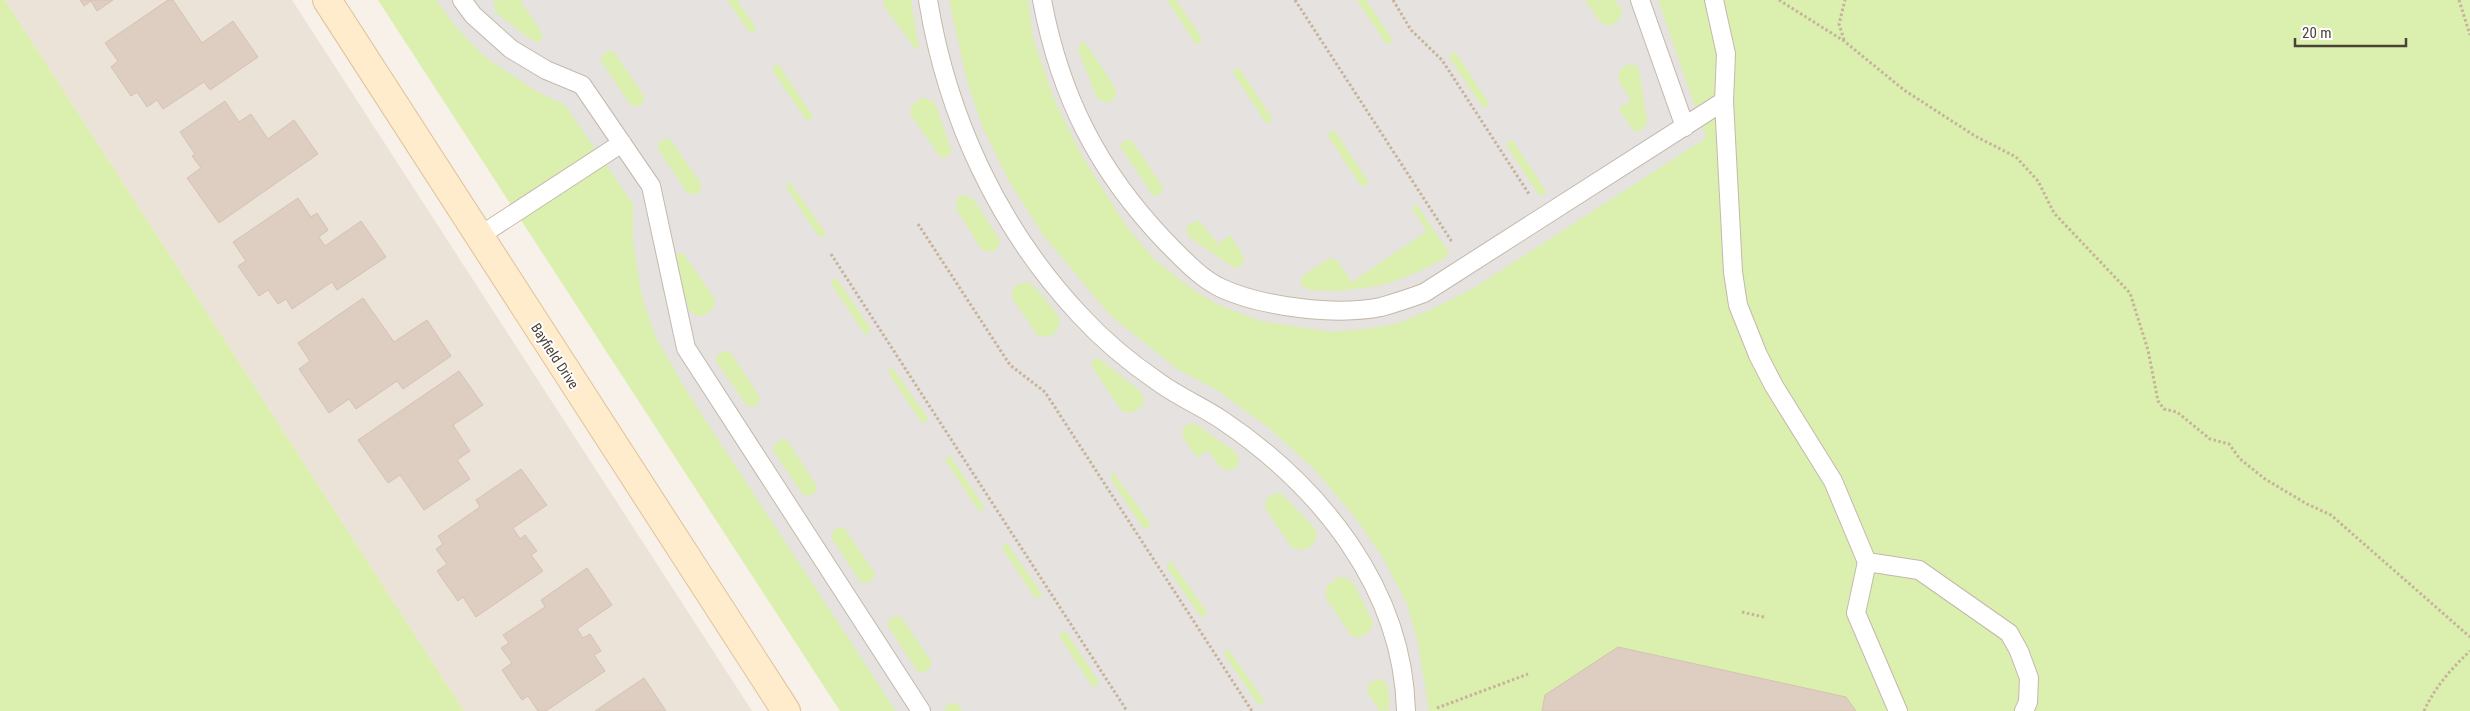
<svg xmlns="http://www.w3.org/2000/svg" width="2470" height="711" font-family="'Roboto Condensed',sans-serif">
  <rect width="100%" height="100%" fill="#f7f1ea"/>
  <path fill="#ebe2d8" d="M5 0H292L752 711H464Z"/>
  <path fill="#dbefaf" d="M0 0H5L464 711H0Z
    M378 0H2470V711H840Z"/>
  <path fill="#e5e2df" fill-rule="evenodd" d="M436 0H494L495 12 533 41 539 42 542 39V33L520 0H727L749 32 752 33 755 31 756 28 737 0H884L883 5 916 50 919 48 911 0H949L967 81 983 128 1009 181 1043 235 1111 316 1177 369 1217 390 1269 428 1315 470 1354 516 1382 556 1407 604 1418 643 1429 711H1389V708L1382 711 1390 705 1388 686 1383 680 1378 679 1368 684 1367 692 1380 711H962L958 704 952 703 948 704 944 711H896L691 398 656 338 643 300 638 274 633 239V204L565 105 533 89 485 57 456 27ZM609 50 614 52 645 97 641 106H631L601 61 602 55ZM776 64 779 65 812 115V119L806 120 772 70ZM921 98H927L935 103 951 149V153L945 158 940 157 910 114 912 105ZM666 138 671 140 702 185 698 194H688L658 149V143ZM789 181 825 232 826 236 819 237 786 187ZM962 195 973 198 1000 240 999 246 993 252 982 250 956 209 957 198ZM680 253 684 254 715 299 713 309 703 316H696L689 310 674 260 676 255ZM834 278 837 279 871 329 867 335 864 333 831 284ZM1025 282 1032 284 1059 316V327L1054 334 1046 337 1037 335 1012 298 1013 287ZM724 351 730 352 760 397 756 407 747 406 716 361 717 355ZM1096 358 1100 359 1141 392 1144 400 1142 407 1131 413 1122 411 1091 366 1092 361ZM892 367 928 418 925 423 921 422 888 372ZM1188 424H1196L1237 453 1239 462 1237 467 1227 471 1221 468 1208 450 1197 458 1183 437V428ZM782 439 787 440 817 486 813 495H803L773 450 774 444ZM949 455 984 506 982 511 978 510 945 460ZM1113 472 1150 523V527L1143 528 1110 478ZM1281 493 1316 529V540L1310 547 1302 550 1292 548 1265 508 1266 500 1273 494ZM839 527 844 528 875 573 871 582 861 583 831 537 832 532ZM1006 542 1042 594 1041 597 1035 598 1002 548ZM1171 561 1207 612 1204 617H1201L1167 567 1168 563ZM1338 577 1346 578 1353 582 1373 622 1371 630 1360 638 1351 636 1326 598V587ZM896 616 901 617 932 662 928 671 918 672 888 626V620ZM1063 631 1066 632 1099 682 1096 687 1092 686 1059 636ZM1228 649 1264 700 1261 705 1258 704 1224 654Z
    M1028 0H1167L1195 43 1199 44 1202 38 1176 0H1357L1386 44 1389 45 1392 39 1366 0H1585L1600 22 1610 26 1619 20 1621 15 1622 9 1615 0H1658L1706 138 1472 289 1430 310 1399 323 1366 329 1331 332 1261 321 1223 307 1196 292 1156 261 1126 226 1082 156 1054 99 1033 38ZM1085 42 1115 87 1116 96 1111 101 1106 103 1097 98 1078 50 1080 43ZM1452 52 1456 53 1489 103 1485 108 1482 107 1449 57ZM1628 64 1637 66 1639 69 1647 120 1646 125 1640 132 1633 130 1618 109 1631 100 1618 80 1620 70ZM1236 68H1239L1272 118 1269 124 1266 123 1233 73ZM1332 130 1335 131 1368 181V185L1361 186 1328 136ZM1128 139 1132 141 1163 187 1160 195 1155 196 1152 194 1121 148 1120 144ZM1510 140 1513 141 1546 191 1543 196 1539 195 1506 145ZM1415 203 1449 252 1446 258 1413 274 1386 284 1365 288 1337 291 1309 290 1301 285V277L1329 258 1337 260 1352 282 1427 231 1412 209ZM1199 220 1218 244 1230 235 1243 255 1244 259 1241 267 1234 268 1189 237 1186 226Z"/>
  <path fill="#ddcec1" stroke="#d6c2b0" d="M80 0H113L97 11 91 1 84 6Z
    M168 0H173L202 43 233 21 258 57 210 90 204 82 163 109 157 100 147 107 137 92 131 96 111 67 118 61 105 43Z
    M225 101 239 122 251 114 268 139 294 120 318 154 219 223 187 178 201 168 192 156 195 154 180 132Z
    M298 198 311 217 317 213 328 230 319 237 325 246 361 221 386 257 337 290 332 282 292 309 286 299 278 304 268 290 259 296 238 266 246 261 233 242Z
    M363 298 394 342 427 320 451 356 403 389 397 381 356 409 349 399 329 413 299 369 310 361 298 343Z
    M459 371 483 405 453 425 470 451 457 460 470 479 424 510 400 475 388 483 358 440Z
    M521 469 547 505 513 528 520 539 525 535 537 551 531 555 543 571 476 617 463 597 458 601 437 571 447 564 436 549 443 544 438 536 480 507 476 500Z
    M587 568 612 605 577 629 583 638 590 634 601 651 594 655 605 671 546 711H538L528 696 522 700 502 670 512 663 501 648 509 643 503 635 545 607 541 600Z
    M1618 647 1846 697 1856 711H1542L1545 695Z
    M644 678 666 711H595Z"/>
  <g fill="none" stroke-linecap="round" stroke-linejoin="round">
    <g stroke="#c4b8ab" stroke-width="20">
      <path id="lane" d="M462 0 473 15 511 49 546 70 582 85 651 186 686 348 921 711
        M928 0C947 117 998 227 1079 314 1102 339 1129 362 1157 381 1177 396 1201 406 1222 420 1320 486 1403 588 1406 711
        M1042 0C1060 96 1098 171 1166 242 1182 258 1200 278 1221 288 1262 307 1337 316 1381 307 1395 303 1410 298 1424 293L1724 101
        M1640 0 1685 127
        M1714 0 1726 54 1724 101 1733 272 1738 305 1758 355 1774 386 1833 481 1867 562 1856 613 1898 711
        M478 237 622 143
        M1867 562 1919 570 2009 633 2019 651 2029 678 2028 702 2024 711"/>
    </g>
    <g stroke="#dfc297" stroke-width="30">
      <path id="secondary" d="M327 0 786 711"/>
    </g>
    <path stroke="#c7b29b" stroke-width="3" stroke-dasharray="2.5 2.5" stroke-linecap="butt" d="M1295 0 1452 242
      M1393 0 1411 30 1442 60 1529 194
      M1779 0 1844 41 1904 90 1975 136 2016 157 2038 181 2054 213 2130 293 2148 350 2158 401 2164 409 2177 412 2210 439 2229 444 2240 459 2265 479 2307 504 2331 515 2470 637
      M2459 0 2470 35
      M1844 40 1839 24 1845 0
      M918 224 1010 365 1045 392 1252 711
      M831 254 1127 711
      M1742 612 1764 617
      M1437 708 1528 674
      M2424 711C2435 687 2451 669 2470 651"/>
    <use href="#lane" stroke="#fff" stroke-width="18"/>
    <use href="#secondary" stroke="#ffeccc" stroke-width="28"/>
  </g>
  <g text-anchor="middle" stroke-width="4" stroke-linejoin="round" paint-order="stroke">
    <g font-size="14" fill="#4c4137" stroke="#fff">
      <text transform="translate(555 356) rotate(57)" y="5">Bayfield Drive</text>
    </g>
  </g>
  <path d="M2295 38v8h111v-8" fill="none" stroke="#4c4137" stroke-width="2.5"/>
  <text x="2302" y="38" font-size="15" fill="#4c4137" stroke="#ffffff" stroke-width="4" paint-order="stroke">20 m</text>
</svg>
